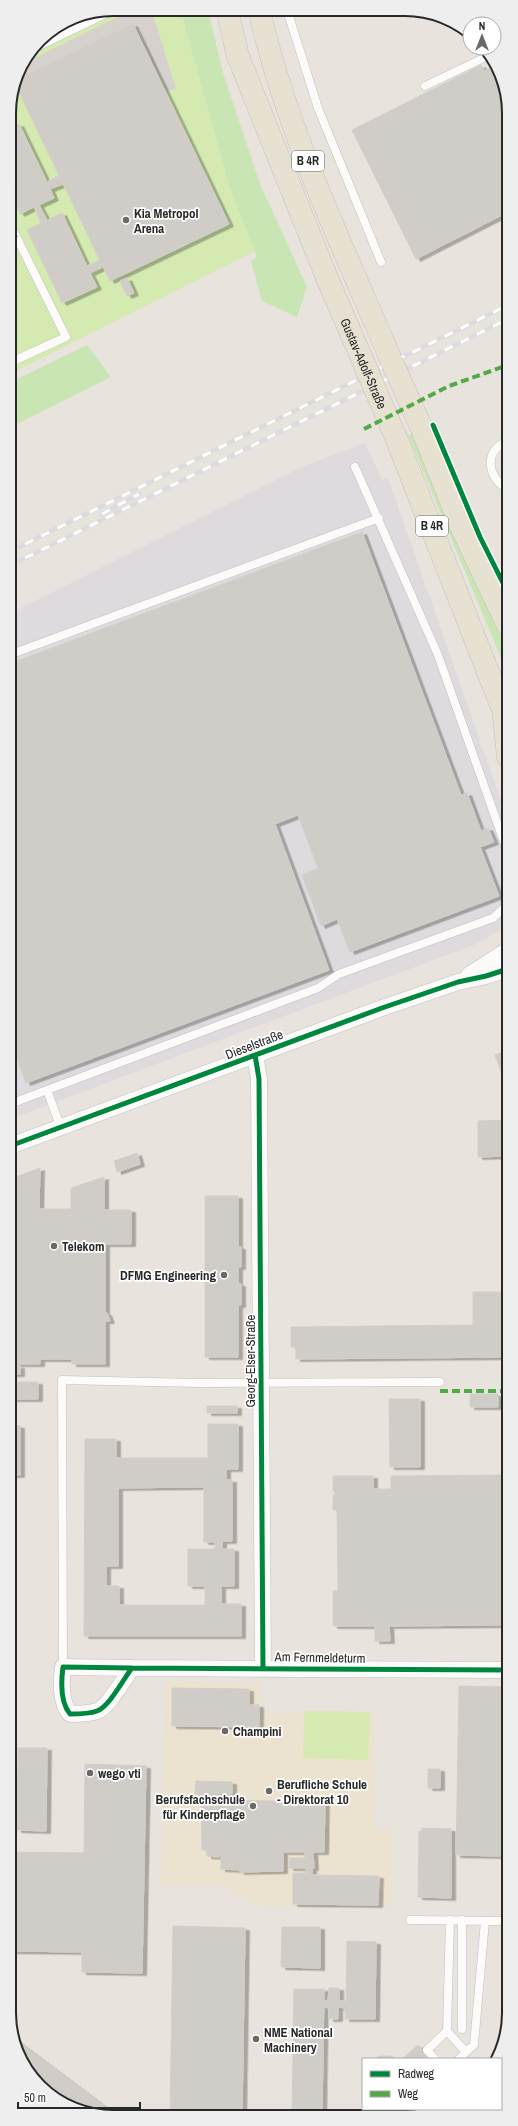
<svg xmlns="http://www.w3.org/2000/svg" width="518" height="2126" font-family="'Archivo Narrow',sans-serif">
  <defs>
    <filter id="shadow"><feDropShadow dx="4.5" dy="2.5" stdDeviation="0" flood-color="#0004"/></filter>
  </defs>
  <rect width="100%" height="100%" fill="#e8e3dd"/>
  <path fill="#dedadd" d="M365 443 382 480 388 478 508 821V923L504 928 476 944 10 1119 9 614 304 466Z"/>
  <path fill="#ece2d0" d="M165 1681 261 1684 260 1712 287 1713 303 1710 375 1712 374 1830H393L392 1906H260L224 1886 161 1885Z"/>
  <path fill="#c8e5b3" d="M180 9 208 10 223 73 260 184 307 287 297 317 262 301 251 261 257 257 230 189Z
    M87 345 111 377 9 428V383Z
    M412 434 478 586 508 644V681L499 653 408 435Z"/>
  <path fill="#d5eab0" d="M113 9H180L230 189 255 251 14 372 9 362V107L20 67 40 39 74 17Z
    M304 1711 370 1712 368 1760 303 1758Z"/>
  <path fill="#d6d1cc" d="M134 9H150L153 14 176 89 166 91 133 24 16 80 22 64Z"/>
  <path fill="#d0cdc9" stroke="#d2cfc9" fill-rule="evenodd" filter="url(#shadow)" d="M133 24 229 224 110 281 15 84 16 80Z
    M481 65 491 84 502 78 508 99V212L416 259 352 130Z
    M497 65 502 78 491 84 484 71Z
    M19 124 47 182 59 176 63 184 50 189 54 198 39 205 47 220 41 223 34 207 20 214 9 190V128Z
    M62 213 87 266 100 260 103 267 90 273 97 287 62 303 27 230Z
    M127 278 134 293 127 296 120 281Z
    M362 532 461 795 467 793 481 831 488 828 494 842 480 847 499 896 350 952 337 919 321 926 302 875 318 868 298 815 275 824 329 970 26 1083 10 1040 9 664Z
    M508 1050V1166V1156L478 1157V1121L507 1120V1087L495 1055Z
    M137 1153 140 1164 117 1172 114 1161Z
    M40 1168 39 1209H71V1188L104 1177V1210H131V1244H105V1313H107L110 1321H105V1364H72V1359H40V1364H10V1179Z
    M205 1196H238V1247H241V1267H238V1284H241V1305H238V1357H205Z
    M473 1292H509V1357L296 1359V1347H291V1327L473 1325Z
    M10 1366H20V1374H10Z
    M10 1382H38V1399H10Z
    M470 1394H498V1407H470Z
    M389 1399H420V1467H390Z
    M207 1406H237V1413H207Z
    M208 1424H238V1469H226V1480H232V1541H222V1549H234V1586H221V1604H241V1636H84L85 1439H116V1458H208ZM196 1487H204V1542H215V1549H188V1586H205V1605H119V1586H106V1566H118V1488Z
    M10 1425 20 1426V1475H10Z
    M502 1475 504 1625 389 1626V1624H375V1626H333V1591H338L337 1510H333V1495H335V1491H333V1476H373V1489H391V1476Z
    M375 1624H389L390 1641H375Z
    M459 1686 504 1687 501 1856 456 1855Z
    M172 1688 249 1689V1705H259V1727L172 1726Z
    M18 1748H47L46 1831 17 1830Z
    M85 1764 146 1766 142 1973 82 1972V1952L10 1951V1852L84 1853Z
    M428 1769H440V1788H428Z
    M196 1781 232 1782V1794L219 1793V1800L325 1802 324 1852H313L314 1868H312V1875L379 1876 378 1905 293 1904V1873H306V1868H289L290 1858H305V1852H283V1871L240 1872V1870L221 1869V1852L219 1851V1857L207 1856V1850H202L201 1800H211V1795L195 1794Z
    M422 1828 451 1829V1898L418 1897 419 1831H422Z
    M173 1926 245 1928 242 2115H170Z
    M282 1927H320V1968L281 1967Z
    M347 1941 376 1942 375 2019H345V2008L338 2007V2019H329V2008L324 2007V2001H328L329 1988H339V2001H346Z
    M294 1989H324L322 2115 292 2116Z
    M13 2038 109 2110 105 2115H93L39 2086 20 2059Z
    M418 2045 431 2059H402Z
    M380 2056H392L396 2059H374Z"/>
  <g fill="none" stroke-linecap="round" stroke-linejoin="round">
    <g stroke="#c1bfbf" stroke-width="9">
      <path id="service" d="M287 10 318 108 381 262
        M76 16 81 26
        M33 49 116 9
        M425 86 490 55
        M9 222 66 337 9 363
        M508 441C483 449 487 479 508 489
        M355 467 438 655 505 845 508 872
        M9 655 379 518
        M47 1090 61 1128
        M10 1104 318 988 339 974 493 918 504 908 508 897
        M63 1667 62 1380 198 1383 440 1382
        M410 1920 509 1921
        M462 2029V1920
        M447 2031 466 2052 459 2059
        M466 2052 474 2045 485 1921
        M435 2059 427 2050 447 2031 450 1920"/>
    </g>
    <g stroke="#c1bfbf" stroke-width="17">
      <path id="minor" d="M469 975 508 950
        M255 1055 259 1079 263 1668
        M10 1146 382 1008 458 982 486 976 508 969
        M132 1668 63 1667C61 1682 60 1702 70 1714 79 1714 89 1714 97 1711 109 1707 124 1678 132 1668L509 1670"/>
    </g>
    <g stroke="#c4c2c0" stroke-width="23">
      <path id="primary" d="M227 10 238 56 327 278
        M259 10C287 132 343 247 392 362
        M422 429 460 524 508 626
        M397 440 508 723
        M504 717 508 757"/>
    </g>
    <use href="#service" stroke="#fcfbfa" stroke-width="8"/>
    <use href="#minor" stroke="#fcfbfa" stroke-width="16"/>
    <use href="#primary" stroke="#e7e1d1" stroke-width="22"/>
    <g stroke="#dcdcde" stroke-width="4.5">
      <path id="rail" d="M102 514 139 494
        M9 552 508 305
        M9 566 508 319"/>
    </g>
    <use href="#rail" stroke="#fff" stroke-width="3" stroke-dasharray="9" stroke-linecap="butt"/>
    <g stroke="#c4c2c0" stroke-width="23" stroke-linecap="butt">
      <g id="primary-bridge">
        <path id="s1" d="M327 278 397 440"/>
        <path d="M392 362 422 429"/>
      </g>
    </g>
    <use href="#primary-bridge" stroke="#e7e1d1" stroke-width="22"/>
    <path stroke="#53aa44" stroke-width="4" stroke-dasharray="8 4" stroke-linecap="butt" d="M9 253 16 235
      M9 347 11 350 9 355
      M364 429 449 386 508 365
      M440 1391H509"/>
    <g stroke="#fff" stroke-width="8">
      <path id="cycleway" d="M433 425 480 537 508 593
        M255 1055 259 1079 263 1668
        M10 1146 382 1008 458 982 486 976 508 969
        M132 1668 63 1667C61 1682 60 1702 70 1714 79 1714 89 1714 97 1711 109 1707 124 1678 132 1668L509 1670"/>
    </g>
    <use href="#cycleway" stroke="#00873e" stroke-width="5"/>
  </g>
  <g fill="#6b6967" stroke="#fff" stroke-width="1.5">
    <circle cx="126" cy="220" r="4"/>
    <circle cx="54" cy="1246" r="4"/>
    <circle cx="224" cy="1275" r="4"/>
    <circle cx="225" cy="1731" r="4"/>
    <circle cx="90" cy="1773" r="4"/>
    <circle cx="269" cy="1791" r="4"/>
    <circle cx="253" cy="1806" r="4"/>
    <circle cx="256" cy="2039" r="4"/>
  </g>
  <g text-anchor="middle" stroke-width="3.5" stroke-linejoin="round" paint-order="stroke">
    <g fill="#fff" stroke="#686868" stroke-width="1">
      <rect x="292" y="151" width="32" height="20" rx="3"/>
      <rect x="416" y="516" width="32" height="20" rx="3"/>
    </g>
    <g font-size="12" font-weight="bold" fill="#282828">
      <text x="308" y="165">B 4R</text>
      <text x="432" y="530">B 4R</text>
    </g>
    <g font-size="13" font-weight="bold" fill="#282828" stroke="#fff" text-anchor="start">
      <text x="134" y="218">Kia Metropol<tspan x="134" dy="15">Arena</tspan></text>
      <text x="62" y="1251">Telekom</text>
      <text x="216" y="1280" text-anchor="end">DFMG Engineering</text>
      <text x="233" y="1736">Champini</text>
      <text x="98" y="1778">wego vti</text>
      <text x="277" y="1789">Berufliche Schule<tspan x="277" dy="15">- Direktorat 10</tspan></text>
      <text x="245" y="1804" text-anchor="end">Berufsfachschule<tspan x="245" dy="15">für Kinderpflage</tspan></text>
      <text x="264" y="2037">NME National<tspan x="264" dy="15">Machinery</tspan></text>
    </g>
    <g font-size="13" fill="#282828" stroke="#fff">
      <text dy="5" stroke="none"><textPath href="#s1" startOffset="93">Gustav-Adolf-Straße</textPath></text>
      <text transform="translate(254 1044) rotate(-21)" y="5">Dieselstraße</text>
      <text transform="translate(250 1361) rotate(-90)" y="5">Georg-Elser-Straße</text>
      <text transform="translate(320 1657) rotate(1)" y="5">Am Fernmeldeturm</text>
    </g>
  </g>
  <path d="M0 0H518V2126H0ZM113 16H405A97 97 0 0 1 502 113V2013A97 97 0 0 1 405 2110H113A97 97 0 0 1 16 2013V113A97 97 0 0 1 113 16Z" fill="#eee" fill-rule="evenodd"/>
  <path fill="none" stroke="#282828" stroke-width="2" d="M113 16H405A97 97 0 0 1 502 113V2013A97 97 0 0 1 405 2110H113A97 97 0 0 1 16 2013V113A97 97 0 0 1 113 16Z"/>
  <rect x="362" y="2058" width="140" height="52" fill="#ffffff" stroke="#a9a9a9"/>
  <rect x="370" y="2071" width="20" height="6" fill="#00873e" stroke="#a9a9a9"/>
  <text x="398" y="2078" font-size="12" fill="#282828">Radweg</text>
  <rect x="370" y="2091" width="20" height="6" fill="#53aa44" stroke="#a9a9a9"/>
  <text x="398" y="2098" font-size="12" fill="#282828">Weg</text>
  <g transform="translate(482 36)"><circle r="19" fill="#ffffff" stroke="#a9a9a9"/>
  <path d="M0-3L7 15L0 10L-7 15Z" fill="#6b6967"/>
  <text y="-6" font-size="11" font-weight="bold" text-anchor="middle" fill="#282828">N</text>
  </g>
  <path d="M18 2102v6h122v-6" fill="none" stroke="#282828" stroke-width="2"/>
  <text x="24" y="2102" font-size="12" fill="#282828" stroke="#ffffff" stroke-width="3" paint-order="stroke">50 m</text>
</svg>
